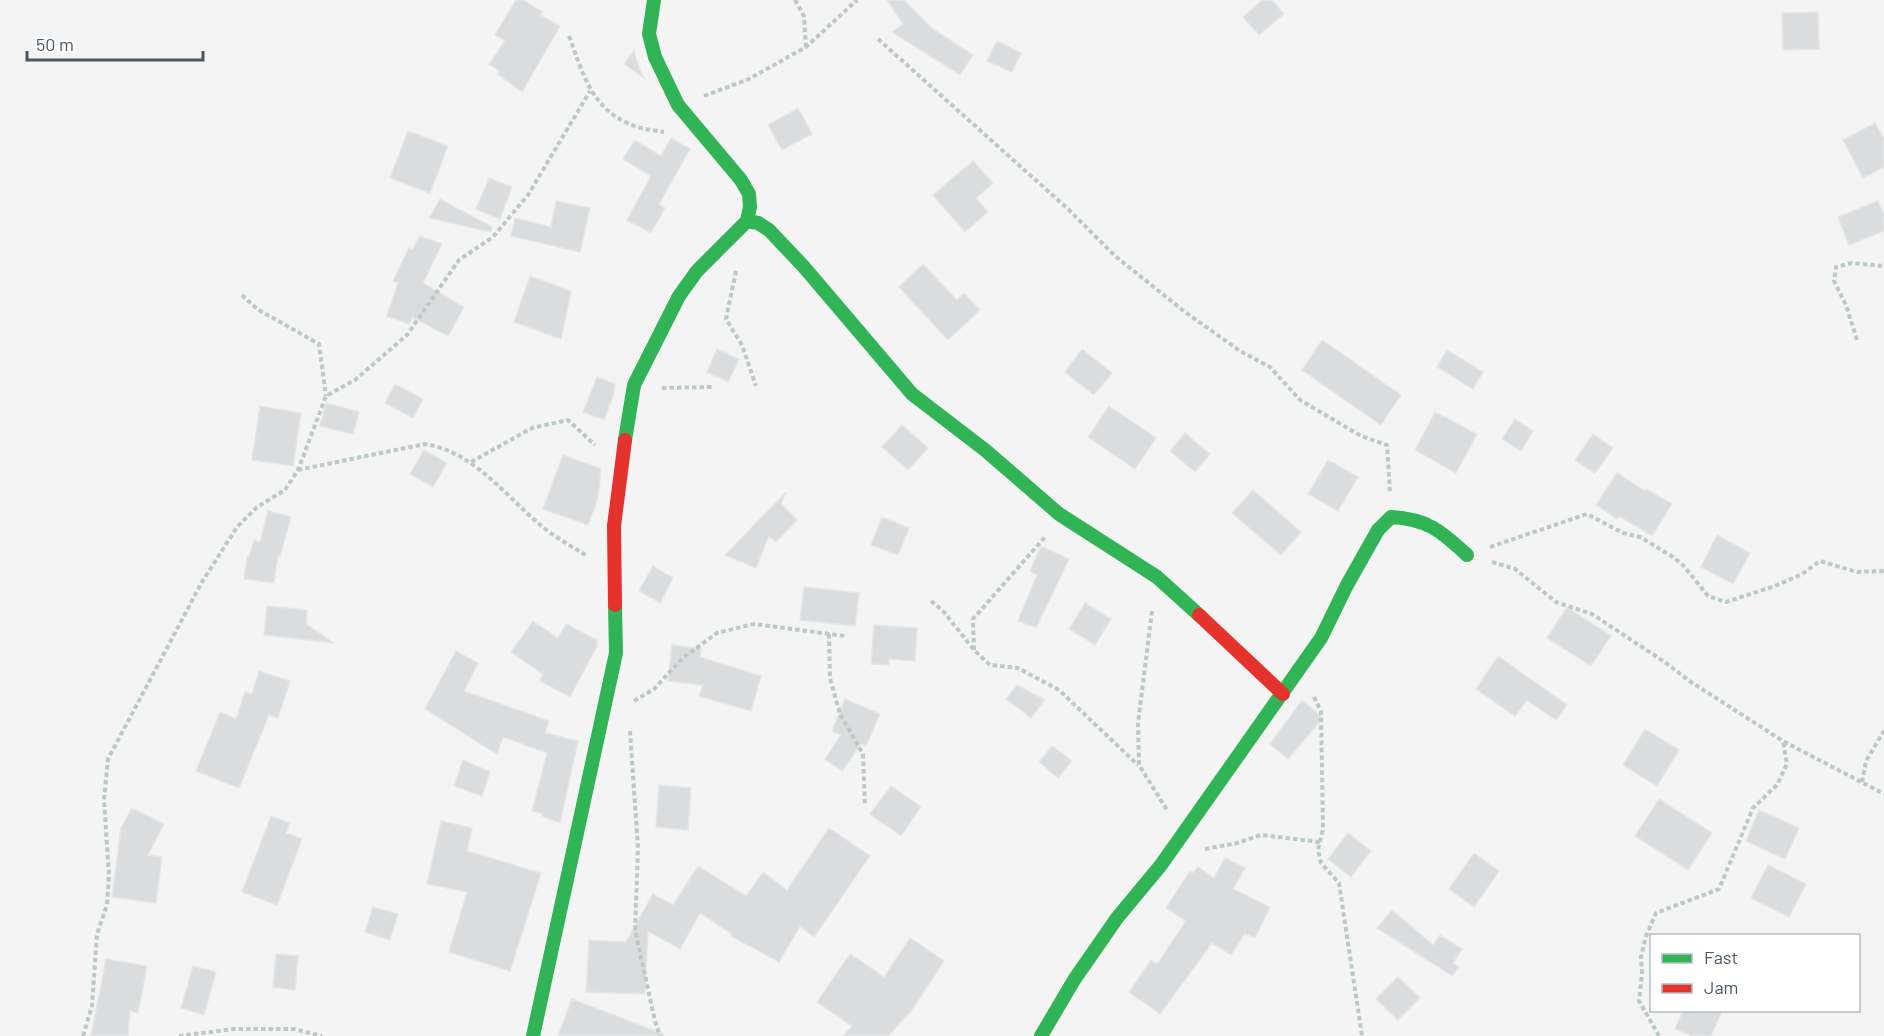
<svg xmlns="http://www.w3.org/2000/svg" width="1884" height="1036" font-family="Barlow,sans-serif">
  <rect width="100%" height="100%" fill="#f4f4f4"/>
  <path fill="#dbdcde" stroke="#e5e6e7" stroke-width="1.5" d="M516 0H523L543 12 540 15 560 26 522 92 498 74 500 71 489 64 505 41 495 35Z
    M887 0H904L933 29 973 55 960 75 892 32 903 24Z
    M1262 0H1272L1284 14 1259 35 1243 17Z
    M1818 12 1819 49 1783 50 1782 13Z
    M997 41 1021 53 1012 72 987 61Z
    M634 50 638 65 644 78 624 64Z
    M798 108 812 134 782 150 768 125Z
    M1875 123 1884 139V167L1863 178 1843 140Z
    M408 131 448 146 430 193 390 178Z
    M671 138 690 149 659 204 665 208 651 233 627 220 651 176 623 159 635 140 661 156Z
    M973 161 993 183 976 198 988 212 965 232 933 195Z
    M489 178 512 187 500 219 476 209Z
    M440 199 492 227 491 232 429 218Z
    M556 201 590 208 580 252 511 236 515 218 551 227Z
    M1878 201 1884 215V231L1849 245 1838 217Z
    M420 236 442 244 423 283 464 307 448 336 412 317 409 324 387 316 398 283 393 281 409 248 412 250Z
    M923 264 957 300 964 293 980 310 948 340 899 287Z
    M530 276 571 291 561 339 514 322Z
    M1322 340 1401 395 1381 425 1302 370Z
    M717 349 739 359 728 382 707 372Z
    M1082 349 1112 373 1094 395 1065 372Z
    M1447 350 1483 372 1473 389 1437 367Z
    M597 377 615 384 613 396 604 420 583 412Z
    M395 384 423 399 413 418 385 403Z
    M326 403 359 412 353 434 320 426Z
    M260 406 301 413 293 466 252 460Z
    M1109 406 1156 438 1135 469 1088 437Z
    M1435 412 1477 434 1456 473 1415 450Z
    M1515 419 1533 431 1521 451 1502 439Z
    M902 425 928 448 908 470 882 447Z
    M1185 433 1210 454 1195 472 1170 451Z
    M1593 434 1613 448 1595 473 1575 460Z
    M424 450 447 463 433 487 410 474Z
    M563 455 601 469 598 498 588 525 543 509Z
    M1328 460 1358 477 1338 511 1308 494Z
    M1617 473 1645 491 1646 489 1672 504 1652 536 1619 516 1617 519 1596 505Z
    M1253 490 1301 532 1281 555 1232 513Z
    M786 492 781 504 797 520 776 542 769 536 756 568 725 555Z
    M268 511 291 517 280 556H278L274 583 244 579 247 557H249L254 540 260 542Z
    M882 517 909 528 898 555 871 545Z
    M1717 535 1750 553 1733 584 1701 567Z
    M1041 546 1069 559 1036 628 1018 621 1037 575 1030 571Z
    M653 566 673 578 660 603 639 591Z
    M804 587 859 593 855 626 800 620Z
    M1085 603 1111 619 1095 645 1069 629Z
    M267 606 307 610 306 624 334 643 264 635Z
    M1567 607 1611 636 1591 666 1547 638Z
    M533 621 558 638 566 624 597 640V646L570 697 540 681 543 674 511 652Z
    M874 625 917 628 915 661 889 659V665L871 664Z
    M672 645 701 649 700 657 761 676 751 711 699 696 703 685 668 681Z
    M456 651 478 663 464 691 549 721 545 733 578 741 560 823 542 816 543 813 532 811 547 753 503 737 497 754 425 709Z
    M1498 656 1567 705 1556 720 1527 700 1515 716 1476 689Z
    M259 671 290 681 278 718 269 715 239 788 196 771 220 712 236 719 245 692 252 694Z
    M1017 685 1045 700 1031 718 1006 699Z
    M845 699 880 714 866 746 861 744 842 771 825 759 841 735 832 731Z
    M1302 700 1323 718 1288 759 1270 744Z
    M1645 729 1679 750 1657 786 1623 765Z
    M1052 746 1072 761 1058 778 1039 762Z
    M463 760 490 772 482 796 454 786Z
    M659 785 691 788 688 830 656 827Z
    M891 786 921 807 901 836 870 814Z
    M1659 799 1712 833 1688 870 1635 836Z
    M132 808 164 824 148 855 162 857 156 903 112 897 121 828Z
    M1759 810 1799 828 1785 859 1746 841Z
    M271 816 290 823 286 833 302 839 277 905 242 892Z
    M441 821 472 828 467 851 541 873 510 971 449 952 467 892 427 884Z
    M829 828 870 856 814 937 800 926 779 962 731 936 732 934 700 913 680 949 648 931 645 994 586 992 589 940 626 942 653 894 673 905 698 866 746 896 763 872 787 890Z
    M1348 833 1371 851 1351 877 1328 859Z
    M1474 853 1499 871 1474 907 1449 889Z
    M1225 858 1245 868 1233 889 1270 907 1255 938 1245 933 1231 955 1212 943 1160 1014 1129 992 1151 960 1157 964 1186 921 1166 908 1190 871 1193 873 1198 867 1214 878Z
    M1768 865 1806 884 1789 917 1751 898Z
    M373 907 398 914 390 940 365 932Z
    M1392 910 1433 945 1440 935 1462 949 1453 963 1459 967 1452 976 1377 928Z
    M910 938 944 961 912 1010 888 1036H843L852 1026 817 1002 850 954 884 977Z
    M276 954 298 956 295 990 273 987Z
    M106 959 147 966 138 1013 130 1011 128 1036H91Z
    M193 966 216 972 204 1015 181 1008Z
    M1398 977 1420 998 1398 1020 1376 999Z
    M572 999 663 1034V1036H558Z
    M1683 1011H1722L1711 1036H1693L1675 1029Z"/>
  <g fill="none" stroke-linecap="round" stroke-linejoin="round">
    <path stroke="#bccac5" stroke-width="4" stroke-dasharray="4.5 3" stroke-linecap="butt" d="M795 0 804 16 806 47
      M569 36C583 73 591 109 632 125 641 129 653 130 664 132
      M878 39 1068 209 1115 256 1185 312 1240 351 1270 367 1300 400 1361 436 1387 445 1390 491
      M704 96 749 79 806 47 857 0
      M736 271 726 319 742 345 756 386
      M242 295 257 309 319 344 326 396
      M1857 340 1846 305 1834 281 1836 267 1852 263 1884 266
      M662 388 713 387
      M471 462 532 428 568 420 595 445
      M298 470 425 444C475 452 507 498 544 528 558 539 573 547 587 556
      M1490 547 1587 514 1623 533 1640 537 1673 557 1683 565 1708 596 1726 602 1775 586 1802 574 1820 561 1857 572 1884 571
      M1492 562 1515 569 1556 602 1592 614 1666 663 1691 682 1783 741 1884 794
      M931 601 944 612 974 650 990 665 1018 668 1059 690 1138 765
      M1152 611 1138 723 1139 765 1167 810
      M829 634 830 678 840 714 863 754 865 806
      M974 650 973 619 1045 537
      M1314 697 1321 711 1323 829 1318 850 1321 863 1339 883 1362 1036
      M634 701 654 689 683 658 717 633 754 624 845 636
      M630 731 638 848 635 930 655 1021 660 1036
      M1862 782 1866 761 1884 731
      M1205 849 1237 843 1261 835 1320 842
      M83 1036 92 1006 97 934 107 905 109 875 104 800 108 759 202 582 237 527 257 507 285 490 298 470 326 396 355 380 407 335 459 260 493 237 528 195 590 91
      M179 1036 234 1029H294L322 1036
      M1659 1036 1639 1001 1642 973 1641 957 1646 936 1656 913 1719 889 1753 808 1777 785 1787 764 1783 741"/>
    <path stroke="#30b455" stroke-width="14" d="M747 221 758 223 769 230 804 267 912 394 985 450 1059 514 1157 577 1199 615
      M625 440 634 385 679 296 697 271 747 221 750 207 749 194 741 180 678 105 655 57 649 34 654 0
      M533 1036 616 653 615 605
      M1041 1036 1074 980 1117 918 1161 865 1321 638 1347 585 1378 530 1391 517C1428 519 1441 531 1467 555"/>
    <path stroke="#e5322d" stroke-width="14" d="M615 605 614 526 625 440
      M1199 615 1283 694"/>
  </g>
  <rect x="1650" y="934" width="210" height="78" fill="#ffffff" stroke="#b6bcc1" stroke-width="1.5"/>
  <rect x="1662" y="954" width="30" height="9" fill="#30b455" stroke="#b6bcc1" stroke-width="1.5"/>
  <text x="1704" y="964" font-size="18" fill="#485763">Fast</text>
  <rect x="1662" y="984" width="30" height="9" fill="#e5322d" stroke="#b6bcc1" stroke-width="1.5"/>
  <text x="1704" y="994" font-size="18" fill="#485763">Jam</text>
  <path d="M27 51v9h176v-9" fill="none" stroke="#485763" stroke-width="3"/>
  <text x="36" y="51" font-size="18" fill="#485763" stroke="#ffffff" stroke-width="4.5" paint-order="stroke">50 m</text>
</svg>
